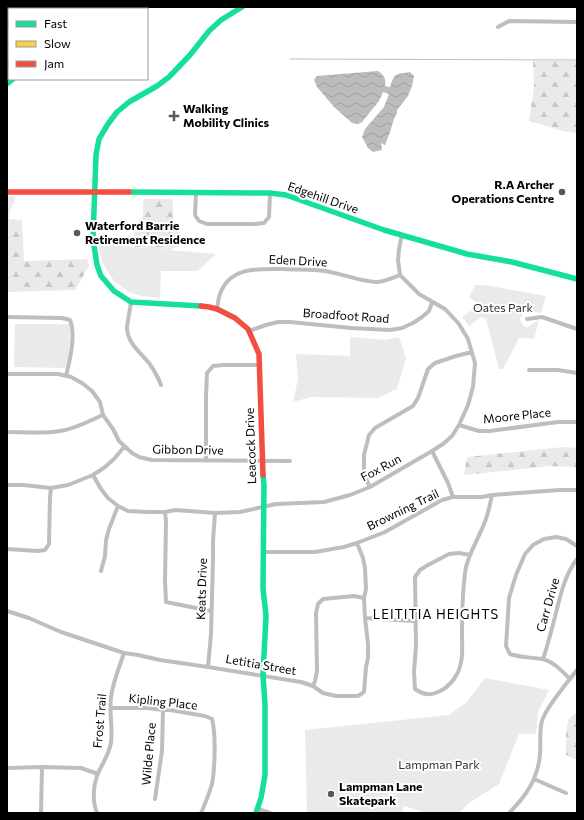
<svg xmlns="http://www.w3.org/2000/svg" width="584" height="820" font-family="Commissioner,sans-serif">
  <defs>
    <pattern id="forest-firs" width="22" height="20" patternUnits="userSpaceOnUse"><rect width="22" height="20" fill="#eaeaea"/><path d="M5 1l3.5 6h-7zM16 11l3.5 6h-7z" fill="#c7c7c7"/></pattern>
    <pattern id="water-waves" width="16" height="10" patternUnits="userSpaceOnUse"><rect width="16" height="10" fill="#bcbcbc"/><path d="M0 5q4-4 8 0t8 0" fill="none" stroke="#a0a0a0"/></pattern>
  </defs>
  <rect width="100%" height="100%" fill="#fff"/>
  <path fill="url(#forest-firs)" d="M533 61H577V133L563 131 529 121 534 87Z
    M7 196 16 197 10 211 9 219 22 220 24 261 87 259 89 266 75 290 7 292Z
    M143 199H173C173 208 172 216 175 224 176 228 180 231 181 235 185 243 176 248 170 250L135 247C133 239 134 231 137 224 145 220 143 207 143 199Z
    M563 447 577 448V467L550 466 464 475 467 457Z
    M577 712V760L566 755V734L568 720Z"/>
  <path fill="#eaeaea" d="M98 244 216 254 198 271H161L160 298 141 296 129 292 114 281 103 264Z
    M475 285H485L546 296 541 313C531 312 525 308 520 319 525 334 531 324 539 320L534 339 526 338H519L503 369H499L486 319 481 317 469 326 462 317 480 305 469 297Z
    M15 324H70L69 359 66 368 14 367Z
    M350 337 384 340 399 337 406 358 397 389 378 398 311 397 293 402 298 379 296 354 350 356Z
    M485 678 549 690 538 712 536 734H519L499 784 469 803 459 813H427L404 806 402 813H307L305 730 449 715 467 702Z"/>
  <path fill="url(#water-waves)" d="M378 71C384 75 386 78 385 86L390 87C395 72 395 75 410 72L414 76 412 86 408 96 397 110V113L394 119 390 132 385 145 381 143 382 150 373 152 368 148 362 137 365 129 384 107 389 94 383 92 379 101 362 122 358 124 352 123 334 107 317 87 314 80 317 76Z"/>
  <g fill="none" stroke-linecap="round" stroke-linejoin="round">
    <path stroke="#bcbcbc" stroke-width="1" d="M290 59 577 60"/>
    <path stroke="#bebebe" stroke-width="4" d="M498 27 509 21 577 22
      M196 193 195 215 199 221 207 224H255L264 223 269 217 270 193
      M131 302C130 310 128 319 127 327 127 343 140 352 149 363 154 370 158 377 161 385
      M217 309C218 304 218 299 220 294 230 266 258 269 283 269 297 270 311 269 325 271 343 274 359 281 376 282 384 282 392 278 400 275
      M7 317 62 318 70 320C76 335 70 360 66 376
      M527 319 542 317 577 329
      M249 331 266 325 278 322H290L351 328 390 330 402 328 413 323 422 317 429 311 432 302
      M529 370H558L577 373
      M7 374H58L71 377 82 383 92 391 100 402 103 415 113 429 119 441 132 453 139 457 152 460 290 461
      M459 425 479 431H490L558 422H577
      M7 432C24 432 42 434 60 431 75 429 89 421 103 415
      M432 451 448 483 453 497
      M206 460V397L207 373 213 366 223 365H260
      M93 475 101 489 108 498 118 506 128 511 148 512H165L176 510 215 513 240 512 276 504 324 502 350 495 370 487 432 451 443 444 452 436 459 425 468 405 473 387 475 363 468 339 459 324 445 309 419 294 400 275 398 260 399 249 402 235
      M7 485H23L51 488 68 485 93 475 105 467 114 459 124 447
      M370 487 364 475V455L369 435 375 428 413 406 418 398 428 369 435 363 456 356 472 352
      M165 512 166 522 165 581 166 602 211 611
      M7 549 38 551 45 550 49 544 50 497 51 488
      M264 552H315L344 547 357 543 385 532 442 500 453 497H482L492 495 560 490H577
      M470 555 459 553 449 554 428 565 420 570 415 577 416 645 414 672 415 689C422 694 430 696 438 692 450 687 459 675 461 662 463 654 462 645 462 637 462 614 462 590 466 567 470 552 478 539 484 524 488 515 490 505 492 495
      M101 571 105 556 106 540 109 529 118 506
      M7 611 29 618 61 632 124 653 138 655 160 660 208 667 301 682 313 686 323 693 336 696H358L364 692 366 667 368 658V644L365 618 364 598 366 589 365 568 363 558 357 543
      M365 618 415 621
      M543 659C548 645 551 631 555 617 560 597 564 576 577 559
      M208 667 211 634 213 559V541L215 513
      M570 679C562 671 553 661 542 659 530 657 522 658 510 654L506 646 509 598 516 575 525 554 533 545 544 539 556 537 566 539 577 546
      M313 686 315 681 317 671 316 613 318 604 323 599 354 596 364 598
      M111 708H148L163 710H170L205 716 212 719C216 734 215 768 212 784 209 794 205 804 201 813
      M7 768 42 767 81 768 98 774
      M534 779 566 793
      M155 799 162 751 163 710
      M258 809 270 813
      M41 813 42 767
      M97 813C92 801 93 784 99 771 104 762 109 753 111 743 113 728 109 712 111 697 113 682 119 668 124 653
      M509 813C526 796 538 779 540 754 541 744 539 731 542 721 546 707 568 682 577 670"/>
    <path stroke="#16e098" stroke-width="5.5" d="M88 9 90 7
      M102 9 104 7
      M7 84 13 79
      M129 192 270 193 286 195 384 230 467 254 512 262 577 279
      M201 306 131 302 114 291 101 276 97 265 93 239 96 155 99 139 108 124 117 112 129 102 157 86 169 77 190 55 209 31 221 20 242 7
      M256 813 261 798 265 775V705L263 675 266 616 263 588 264 485 263 475"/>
    <path stroke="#ffcf43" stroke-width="5.5" d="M7 69 9 67"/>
    <path stroke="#f24e42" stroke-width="5.5" d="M65 9 66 7
      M7 192H129
      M201 306 209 307 217 309 235 318 248 329 259 354 263 475"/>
  </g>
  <g fill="#595959" stroke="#fff" stroke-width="1.5">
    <path d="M172 110h4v4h4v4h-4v4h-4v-4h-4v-4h4z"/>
    <circle cx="562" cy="192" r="4"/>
    <circle cx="77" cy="233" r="4"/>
    <circle cx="331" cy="794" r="4"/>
  </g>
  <g text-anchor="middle" stroke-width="4" stroke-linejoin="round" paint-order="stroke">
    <g font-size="12" font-weight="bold" fill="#000" stroke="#fff" text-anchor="start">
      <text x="183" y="113">Walking<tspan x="183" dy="14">Mobility Clinics</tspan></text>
      <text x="554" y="189" text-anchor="end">R.A Archer<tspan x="554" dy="14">Operations Centre</tspan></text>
      <text x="85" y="230">Waterford Barrie<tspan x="85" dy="14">Retirement Residence</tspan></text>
      <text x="339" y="791">Lampman Lane<tspan x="339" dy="14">Skatepark</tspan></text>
    </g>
    <g font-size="12" fill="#000" stroke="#fff">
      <text transform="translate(323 198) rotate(19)" y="4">Edgehill Drive</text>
      <text transform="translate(298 261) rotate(3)" y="4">Eden Drive</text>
      <text transform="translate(346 316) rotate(4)" y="4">Broadfoot Road</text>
      <text transform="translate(517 416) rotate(-6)" y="4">Moore Place</text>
      <text transform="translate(251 446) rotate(-92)" y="4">Leacock Drive</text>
      <text transform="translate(188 450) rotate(1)" y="4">Gibbon Drive</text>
      <text transform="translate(381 468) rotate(-28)" y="4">Fox Run</text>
      <text transform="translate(403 510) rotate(-26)" y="4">Browning Trail</text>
      <text transform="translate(202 589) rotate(-88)" y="4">Keats Drive</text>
      <text transform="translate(548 605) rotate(-74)" y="4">Carr Drive</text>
      <text transform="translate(261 665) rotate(10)" y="4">Letitia Street</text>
      <text transform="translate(163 702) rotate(6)" y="4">Kipling Place</text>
      <text transform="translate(100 721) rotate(-85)" y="4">Frost Trail</text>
      <text transform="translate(149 754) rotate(-85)" y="4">Wilde Place</text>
    </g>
    <g font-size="12" fill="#303030" stroke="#fff">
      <text x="503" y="312">Oates Park</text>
      <text x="439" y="769">Lampman Park</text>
    </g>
    <g font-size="13" letter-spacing="1" fill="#000" stroke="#fff">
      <text x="436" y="619">LEITITIA HEIGHTS</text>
    </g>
  </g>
  <rect width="584" height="820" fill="none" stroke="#000000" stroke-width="16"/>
  <rect x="8" y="8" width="140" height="72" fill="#ffffff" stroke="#999999"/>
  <rect x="16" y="21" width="20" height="6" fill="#16e098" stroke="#999999"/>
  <text x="44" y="28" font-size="12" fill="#000000">Fast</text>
  <rect x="16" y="41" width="20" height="6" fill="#ffcf43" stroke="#999999"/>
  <text x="44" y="48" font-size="12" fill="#000000">Slow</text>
  <rect x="16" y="61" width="20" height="6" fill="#f24e42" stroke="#999999"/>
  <text x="44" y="68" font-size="12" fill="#000000">Jam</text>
</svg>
